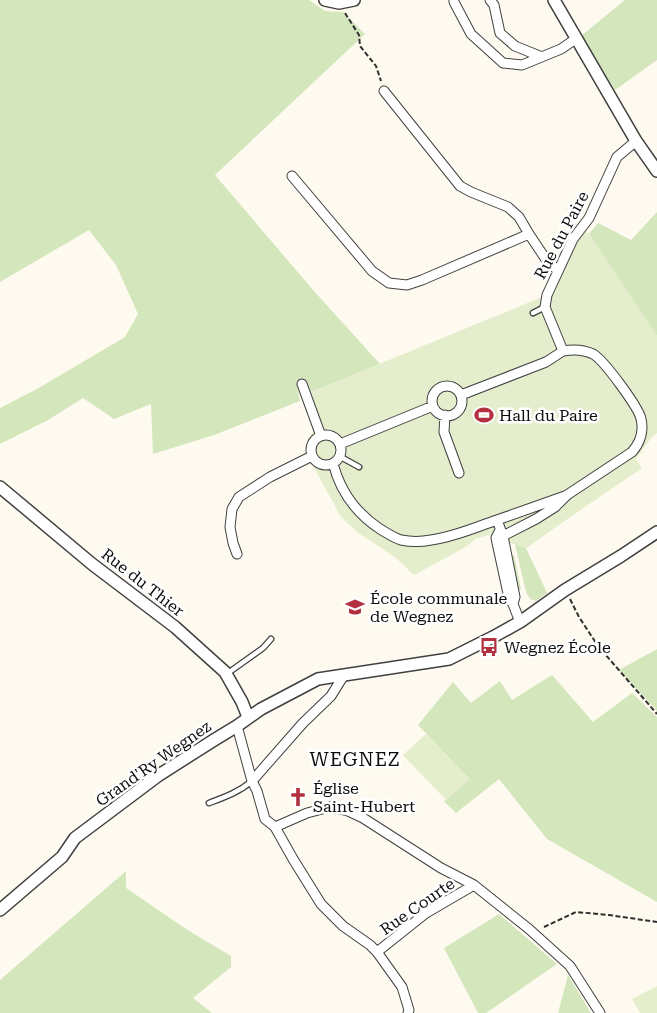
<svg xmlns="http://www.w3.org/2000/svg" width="657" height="1013" font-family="'Roboto Serif',serif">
  <rect width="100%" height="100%" fill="#fefaef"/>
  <path fill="#d4e6bb" d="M0 0H309L325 11 343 12 365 34 215 175 313 290 380 364 311 392 307 382 297 386 300 401 214 435 153 454 151 404 114 419 83 398 48 420 0 444V408L37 389 125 337 138 314 116 265 89 230 0 282Z
    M625 0H657V60L615 90 581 36Z
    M657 212V336L589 234 598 223 631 240Z
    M564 521 526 548 547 593 536 601 530 599 526 592 515 544 519 540Z
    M514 555 521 589 518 590 511 556Z
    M657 649V711L619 670Z
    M552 675 593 722 632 693 657 717V902L547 839 499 779 456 813 444 801 446 800 469 779 418 725 453 682 471 703 500 681 512 700Z
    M126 871V888L186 929 231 956V967L193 998 212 1013H0V980Z
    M499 914 557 964 486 1013H478L444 948Z
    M568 975 591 1013H558Z"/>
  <path fill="#e5eecc" d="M581 228 589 234 657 336V433C648 439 643 451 636 459L642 468 525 548 488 535 476 539 464 548 414 575 396 558 357 532 341 517 307 455 308 439 313 432 308 398 311 392 547 295Z
    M426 734 469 779 446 800 403 755Z
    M657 986V1013H640L632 999Z"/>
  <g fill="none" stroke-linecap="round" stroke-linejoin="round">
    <g stroke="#404040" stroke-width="7">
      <path id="service" d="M533 313 545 307
        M339 456 359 467
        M228 673 263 648 271 639
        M209 803C225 797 239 792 252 781"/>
    </g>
    <g stroke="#404040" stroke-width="11">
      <path id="minor" d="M454 0V2L471 34 503 63 522 65 561 49 577 38
        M490 0 494 5 500 33 515 46 542 57
        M384 91 460 186 471 192 508 207 519 217 529 234
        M292 176 372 271 389 283 407 285 422 280 529 234 549 264 558 270
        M302 384 321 436
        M432 401a15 15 0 1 1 30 0a15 15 0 1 1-30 0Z
        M461 395 546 362 563 351
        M445 415 444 432 459 473
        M311 450a15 15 0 1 1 30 0a15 15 0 1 1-30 0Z
        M340 444 433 406
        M333 463C340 491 356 513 380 529 387 533 394 538 401 540 411 542 421 542 431 540 454 537 476 527 497 520L503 536 515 597 513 604
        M497 520 565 496
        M500 530 496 538 509 598 513 604 520 622
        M503 536 536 519 555 507 567 495 632 452C640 443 644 431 641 419 639 408 604 360 593 354 583 349 574 349 563 351L545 307 547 295 573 239 589 218 617 157 636 141
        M237 554 233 543 230 527 232 509 239 497 270 477 312 456
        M237 726 252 781 257 791 265 819 275 827 293 859 321 904 343 926 370 945 377 952 402 987 409 1010 408 1013
        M252 781 303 723 331 696 344 675
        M275 827 307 813 330 807 348 811 363 818 441 868 474 885 529 929 570 966 600 1013
        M377 952 426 913 474 885"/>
    </g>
    <g stroke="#404040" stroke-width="14">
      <path id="tertiary" d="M325 0 339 3 354 0
        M554 0 636 141 657 171
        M0 487 92 564 175 627 225 672 242 702 248 717
        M0 910 62 857 75 838 159 775 214 740 237 726 261 709 318 679 449 659 493 637 520 622 565 590 621 556 657 532"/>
    </g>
    <path stroke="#2f2f2f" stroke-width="2" stroke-dasharray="5 2.5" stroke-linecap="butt" d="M345 13 359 35 360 46 376 66 381 81
      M570 599 579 617 598 646 657 714
      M544 927 576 912 609 915 657 922"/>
    <use href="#service" stroke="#fff" stroke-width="4.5"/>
    <use href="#minor" stroke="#fff" stroke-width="9"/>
    <use href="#tertiary" stroke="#fff" stroke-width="11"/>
  </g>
  <defs>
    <g id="stadium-bare" transform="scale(1.5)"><path d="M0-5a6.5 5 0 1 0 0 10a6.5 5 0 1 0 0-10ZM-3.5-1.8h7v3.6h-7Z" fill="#b33041" stroke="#fff" stroke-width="2.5" paint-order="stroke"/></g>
    <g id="school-bare" transform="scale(1.5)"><path d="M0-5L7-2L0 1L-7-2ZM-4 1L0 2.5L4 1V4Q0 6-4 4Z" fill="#b33041" stroke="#fff" stroke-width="2.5" paint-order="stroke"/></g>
    <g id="bus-bare" transform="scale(1.5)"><path d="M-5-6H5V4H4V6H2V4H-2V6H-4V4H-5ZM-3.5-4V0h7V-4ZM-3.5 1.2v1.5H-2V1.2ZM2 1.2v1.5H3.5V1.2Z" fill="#b33041" stroke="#fff" stroke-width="2.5" paint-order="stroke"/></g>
    <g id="church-bare" transform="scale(1.5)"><path d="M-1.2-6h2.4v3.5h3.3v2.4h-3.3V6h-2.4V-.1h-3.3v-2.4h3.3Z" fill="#b33041" stroke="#fff" stroke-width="2.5" paint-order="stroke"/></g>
  </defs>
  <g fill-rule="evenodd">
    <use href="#stadium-bare" x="484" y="415"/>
    <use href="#school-bare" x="355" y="607"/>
    <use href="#bus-bare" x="489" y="647"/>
    <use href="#church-bare" x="298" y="797"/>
  </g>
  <g text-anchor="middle" stroke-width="5" stroke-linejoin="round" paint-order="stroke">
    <g font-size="16" fill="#0d0d0d" stroke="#fff">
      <text transform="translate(561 235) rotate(-62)" y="6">Rue du Paire</text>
      <text transform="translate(143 582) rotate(38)" y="6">Rue du Thier</text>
      <text transform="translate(153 763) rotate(-35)" y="6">Grand'Ry Wegnez</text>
      <text transform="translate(417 906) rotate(-35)" y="6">Rue Courte</text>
    </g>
    <g font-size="16" fill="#0d0d0d" stroke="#fff" text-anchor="start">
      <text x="499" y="421">Hall du Paire</text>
      <text x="370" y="604">École communale<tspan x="370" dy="18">de Wegnez</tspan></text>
      <text x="504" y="653">Wegnez École</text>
      <text x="313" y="794">Église<tspan x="313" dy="18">Saint-Hubert</tspan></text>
    </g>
    <g font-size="19" letter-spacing="1" fill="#0d0d0d" stroke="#fff">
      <text x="355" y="766">WEGNEZ</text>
    </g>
  </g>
</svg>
